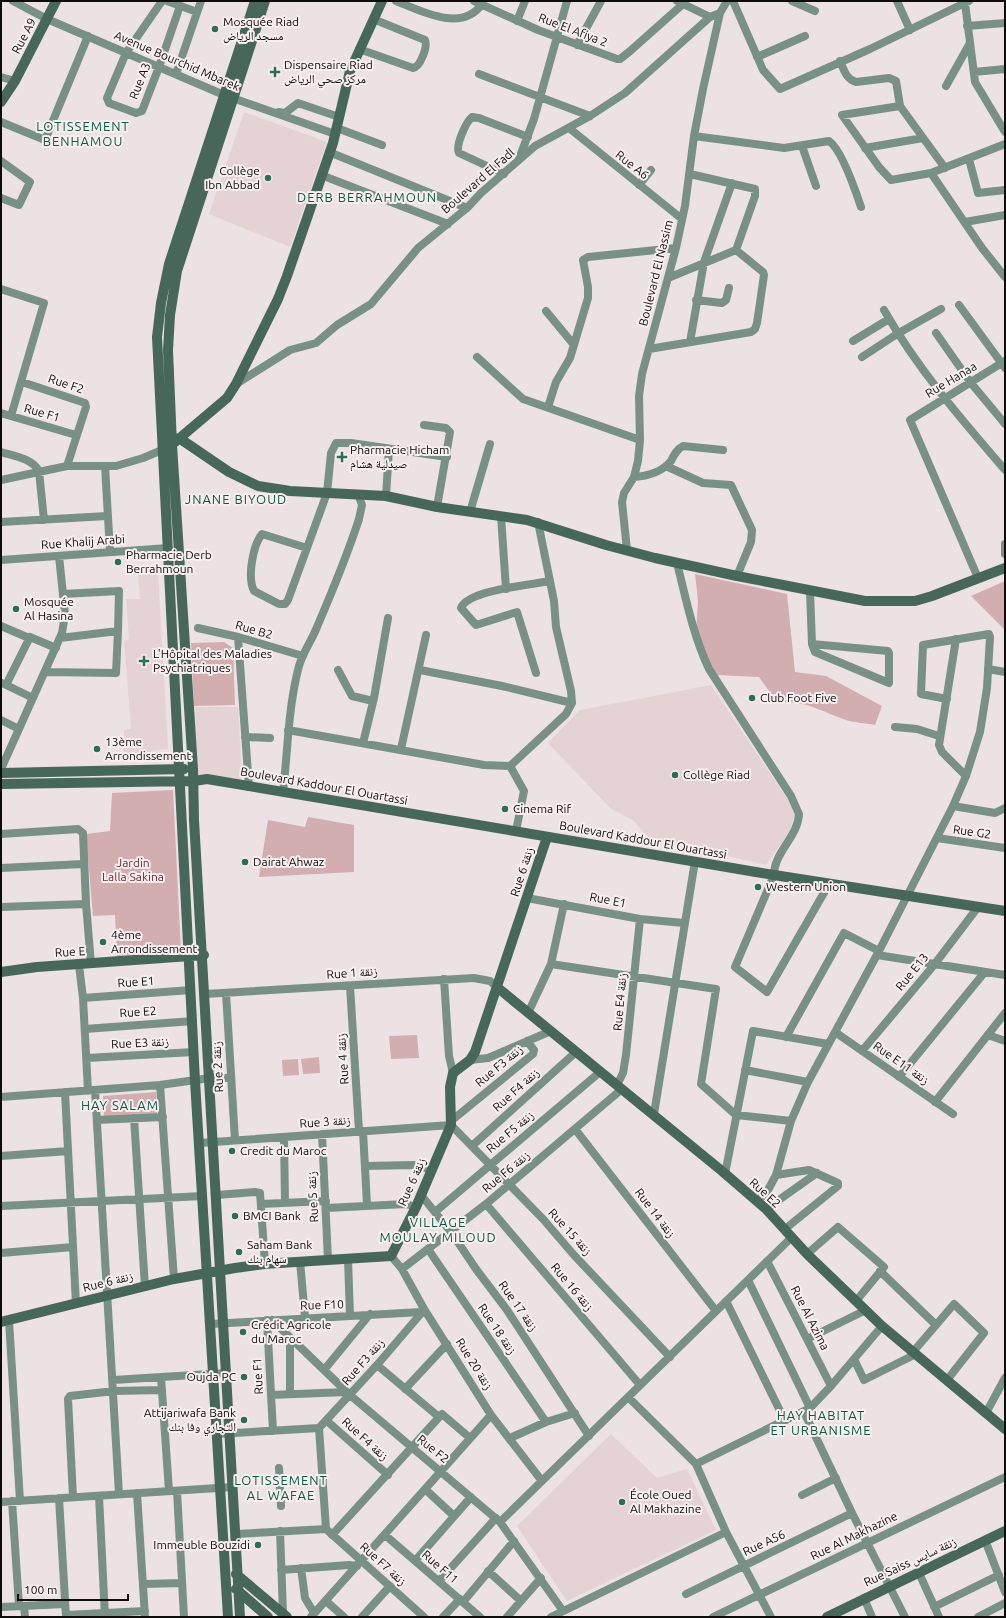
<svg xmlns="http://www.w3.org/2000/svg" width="1006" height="1618" font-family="Ubuntu,'Noto Naskh Arabic',sans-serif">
  <rect width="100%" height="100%" fill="#ece2e3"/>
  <path fill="#e5d2d4" d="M244 112 327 142 290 247 209 214Z
    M158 573 168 749 151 751V759L124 758V730L131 729 124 641 129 639 126 599H140L138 575Z
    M711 685 796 812 789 832 766 865 648 837 634 821 610 808 548 743 580 710Z
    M195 707H238L242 780 198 776Z
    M611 1434 657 1478 687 1469 716 1530 567 1601 517 1526Z"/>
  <path fill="#d2aeb1" d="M695 574 787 594 795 672 826 676 882 706 875 725C865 723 855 723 846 720 820 711 805 700 777 702L759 677 717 675 706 662 696 634 698 601Z
    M1005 581V630L971 596Z
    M224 642 233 648 235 705 194 706 191 643Z
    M173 790 181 952 117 956 115 915 93 916 86 834 110 831 112 793Z
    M308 817 354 825V872L259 877 268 820 305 827Z
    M417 1035 419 1058 391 1059 389 1036Z
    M319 1057 320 1073 303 1074 301 1059Z
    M298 1059 299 1075 283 1076 282 1060Z
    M156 1092 157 1115 104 1118 103 1096Z"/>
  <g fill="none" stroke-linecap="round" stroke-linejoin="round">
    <path stroke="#799086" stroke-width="8" d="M13 1 47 19 224 95 335 134
      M162 1 126 53 107 98 109 103 136 113 142 111 159 67 180 6
      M167 1 197 12
      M396 1C421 11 462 33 482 4
      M474 1 538 30 617 59H620L629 52 683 4
      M677 1 710 17
      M733 1 763 70 780 89 870 49 969 1
      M792 1 815 11
      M897 1 910 30
      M965 3 975 82 1005 132
      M517 21 525 1
      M967 26 1005 23
      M577 45 601 1
      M359 49 413 68C420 67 428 47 425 40L373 19
      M757 57 805 36
      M840 61C844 70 846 79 856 82L889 78 896 81 900 106 945 168
      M974 72 1005 69
      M176 74 201 1
      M479 74 590 116
      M1 77 15 81
      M946 86 970 43
      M900 106 842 115 879 167 891 180 931 173 1005 144
      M279 112 285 113 298 103 339 117
      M1 122 45 140 88 36
      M337 128 382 145
      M569 128 682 219
      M694 136 784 148 829 141C841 149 856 192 861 207
      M802 146 816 186
      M865 148 923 138
      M329 152 467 208
      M519 159 534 119 567 1
      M969 159 978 193 1005 190
      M1 161 30 182 19 205 1 198
      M931 173 982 248 1005 277
      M504 174 459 153C455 146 466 122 472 117L479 118 528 137
      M321 175 448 224
      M639 185 651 170
      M965 222 1005 215
      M668 278 736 250
      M1 289 44 303 11 416
      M696 300 722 303 726 300 729 288
      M959 305 1005 368
      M884 310C917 368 961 419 1005 470
      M546 311 574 345
      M936 333 971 383 1005 424
      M853 341 889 319
      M690 342 704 262 732 183
      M649 349 751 332 755 329 757 323 764 275 763 272 736 250 755 196V189L690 174
      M477 357 523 399 640 440
      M862 357 897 334 941 309
      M22 382 85 403 86 407 67 466
      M236 384 290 350 316 343 337 325 371 304 418 248 467 208 481 193 535 146 590 116 625 93 710 17 720 13
      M548 407 556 382 570 358 588 298V287L583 260 588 257 676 248
      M1 413 76 435
      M424 425 446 428 450 432 437 507
      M1 452C14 456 31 458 39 471L44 520
      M105 466 110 551
      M666 466 703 483 731 485 752 530 751 542 737 576
      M634 477C648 476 662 472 671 461 674 455 677 449 683 446L723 450
      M1 480 67 466H116L143 458 162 450
      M386 496 389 449
      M470 512 490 444
      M501 516 506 589
      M1 522 107 516
      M1005 544V554
      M307 548 262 534C253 545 247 577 254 591L279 604H285L288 600 327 493 331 453 336 443H351L447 457
      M627 550 622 502 624 493 634 477 638 461 640 440 639 396 642 374 676 248 685 206 694 136 703 89 720 13 727 1
      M1 560 168 548
      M677 563C686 599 693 635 709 669L791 796 799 814C798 837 774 852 774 875L735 967 767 992 829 884
      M978 578 910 420 1005 361
      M810 591 812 644 815 652 889 683V653L888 651 812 644
      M1 626 29 638
      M198 628 238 637 303 656
      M238 637 249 787
      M60 638 118 631 119 591 63 594
      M956 639 939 745 942 752 966 776
      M988 669 1005 672
      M338 670 352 696 373 701
      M420 670 502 686 572 703
      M45 672 116 673 118 631
      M536 673 517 612 476 625 461 608C468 590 531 585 550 581
      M2 683 33 698
      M6 685 30 637 56 648
      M1 720 19 729
      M895 727 917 729 939 736
      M288 730 484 765 510 766 566 714 572 703 571 691 556 627 554 601 538 522
      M245 737 270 738
      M363 743 374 698 388 618
      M401 749 426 635
      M510 766 524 791 516 831
      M1 769 62 633 65 614 59 556
      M283 792C288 750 288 707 299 666 303 652 312 640 317 627 332 592 347 556 359 519L362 505 358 494
      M953 806 995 813 1005 808
      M1 834 78 829 83 833 86 904 91 964
      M937 838 1005 848
      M1 868 83 864
      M527 898 640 919 684 923
      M1 907 86 904
      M877 955 1005 975
      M551 964 716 989 701 1084 736 1115 791 1121
      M79 965 83 998 88 1091
      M444 979 449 1056 453 1073
      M350 986 359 1131
      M226 993 235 1140
      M205 994 474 978 490 981 498 988
      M83 998 191 990
      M528 1013 551 964 564 904
      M85 1029 193 1021
      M835 1032 953 1114
      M988 1035 1005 1041
      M786 1037 844 933 879 951
      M862 1051 934 965 978 907
      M87 1058 194 1052
      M470 1060 488 1058 551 1031
      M745 1070 808 1082
      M899 1077 984 973
      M160 1085 174 1279
      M617 1085 623 1073 626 1055 640 919
      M95 1090 119 1494
      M65 1092 76 1304
      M1 1097 160 1085 210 1078H231
      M935 1102 1005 1013
      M654 1114 695 861
      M134 1118 145 1287
      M97 1120 163 1117
      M451 1121 533 1054 534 1050 527 1041
      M575 1129 716 1311
      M363 1131 367 1205
      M322 1134 328 1260
      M284 1137 285 1203
      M200 1143 451 1125 543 1219 573 1254 670 1357
      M473 1145 576 1052
      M1 1156 68 1151
      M365 1166 414 1165 432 1170
      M725 1174 753 1031 828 1044
      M776 1175 791 1121 808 1082 879 951 953 806 966 776 980 732 987 688 990 637 989 634 923 645 921 694 947 699
      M217 1195 255 1192 260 1193 265 1264
      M421 1195 451 1232 476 1269 507 1310 589 1436
      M757 1202 768 1190 776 1175 809 1170 838 1183V1186L785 1229
      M261 1204 326 1201
      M486 1204 640 1385
      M1 1206 203 1196
      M326 1208 406 1204 416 1207
      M766 1209 817 1173
      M435 1212 600 1072
      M428 1249 546 1422
      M1 1253 73 1247
      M807 1254 838 1227 884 1267 856 1301
      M391 1256 402 1269 424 1309 491 1415 542 1481
      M348 1259 350 1316
      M300 1261 305 1317
      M767 1261 831 1386
      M402 1269 486 1204 622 1089
      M880 1271 936 1325
      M748 1280 810 1408
      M726 1301 785 1421
      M9 1320 20 1501
      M267 1320 273 1431
      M272 1320 350 1395 500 1522 563 1611
      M211 1324 421 1312
      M290 1338V1393
      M807 1339 866 1310
      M913 1352 954 1304 984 1333 947 1380
      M854 1359 864 1380 916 1354
      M377 1365 439 1417
      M324 1370 370 1314
      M161 1377 169 1491
      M113 1380 226 1373
      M405 1389 447 1344
      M271 1395 347 1392
      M629 1398 696 1464 726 1532 771 1617
      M804 1412 852 1513 905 1617
      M986 1413 1005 1378
      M327 1421 388 1475
      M319 1428 377 1365 424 1310
      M319 1428 326 1529
      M217 1434 319 1428
      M510 1438 546 1422 575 1413
      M696 1464 810 1408 831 1386 882 1326
      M279 1468 281 1506
      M280 1482 323 1479
      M425 1489 454 1516
      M177 1491 184 1617
      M137 1493 145 1617
      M802 1495 836 1478
      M99 1496 105 1617
      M73 1497 68 1399 70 1396 114 1391 162 1390
      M59 1498 66 1617
      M12 1501 19 1606
      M1 1502 233 1487
      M500 1522 792 1237
      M326 1529 424 1617
      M280 1531 283 1613
      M236 1534 326 1529
      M332 1535 442 1414 470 1438
      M385 1535 480 1617
      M985 1540 1005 1592
      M415 1561 471 1497
      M301 1568 305 1598 314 1613
      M281 1570 349 1565 357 1566
      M488 1571 521 1601
      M919 1573 939 1617
      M439 1581 496 1518
      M144 1584 182 1583
      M686 1594 852 1513
      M864 1598 872 1617
      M326 1601 344 1617
      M463 1602 514 1541
      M24 1606 25 1617
      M1 1607 65 1604
      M934 1607 999 1575
      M66 1615 145 1611
      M311 1617 491 1415
      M362 1617 390 1586
      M443 1617 460 1599
      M507 1617 541 1578
      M551 1617 726 1532
      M713 1617 1005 1477
      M978 1617 1005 1603"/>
    <path stroke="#46675a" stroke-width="10" d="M1 102 15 81 56 1
      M179 438 229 472 258 486 290 491 386 496 437 507 527 520 606 545 655 558 737 576 865 601H915L932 596 1005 568
      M175 442 227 398 236 384 278 299 287 276 333 143 350 71 382 1
      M1 773 184 769
      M1 784 194 781 207 779 774 875 1005 911
      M1 972 37 967 204 955
      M498 988 722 1171 766 1209 807 1254 882 1326 1005 1429
      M1 1322 174 1279 235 1268 264 1264 391 1256 416 1207 451 1125 450 1087 453 1073 470 1060 475 1052 547 837
      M236 1574 287 1617
      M236 1589 268 1617
      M228 1617 195 1081 157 337 161 303 169 264 255 1
      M240 1617 194 820 193 769 172 445 168 350 170 315 177 271 265 1
      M827 1617 1005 1531"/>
  </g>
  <g fill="#2f6c57" stroke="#f9eff0" stroke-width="1.5">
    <circle cx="215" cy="29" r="4"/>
    <path d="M273 66h4v4h4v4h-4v4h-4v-4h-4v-4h4z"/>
    <circle cx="268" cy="178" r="4"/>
    <path d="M340 451h4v4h4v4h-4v4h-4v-4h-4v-4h4z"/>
    <circle cx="118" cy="562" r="4"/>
    <circle cx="16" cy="609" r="4"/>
    <path d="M142 655h4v4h4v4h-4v4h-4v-4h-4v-4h4z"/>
    <circle cx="752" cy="698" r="4"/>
    <circle cx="97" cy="749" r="4"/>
    <circle cx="675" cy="775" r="4"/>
    <circle cx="505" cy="809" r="4"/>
    <circle cx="245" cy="862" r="4"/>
    <circle cx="758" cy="887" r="4"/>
    <circle cx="103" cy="942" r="4"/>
    <circle cx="232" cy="1151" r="4"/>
    <circle cx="235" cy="1216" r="4"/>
    <circle cx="239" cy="1252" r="4"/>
    <circle cx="243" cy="1332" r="4"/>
    <circle cx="244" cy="1377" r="4"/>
    <circle cx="244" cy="1420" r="4"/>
    <circle cx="622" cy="1502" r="4"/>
    <circle cx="258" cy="1545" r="4"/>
  </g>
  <g text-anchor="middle" stroke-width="4" stroke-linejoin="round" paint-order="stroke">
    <g font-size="12" fill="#0f0c0c" stroke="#f9eff0" text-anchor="start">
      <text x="223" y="26">Mosquée Riad<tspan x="223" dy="14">مسجد الرياض</tspan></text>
      <text x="284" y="69">Dispensaire Riad<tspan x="284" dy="14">مركز صحي الرياض</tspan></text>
      <text x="260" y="175" text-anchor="end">Collège<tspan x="260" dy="14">Ibn Abbad</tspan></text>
      <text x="350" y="454">Pharmacie Hicham<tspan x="350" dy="14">صيدلية هشام</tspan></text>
      <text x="126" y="559">Pharmacie Derb<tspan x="126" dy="14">Berrahmoun</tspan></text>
      <text x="24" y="606">Mosquée<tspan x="24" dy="14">Al Hasina</tspan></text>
      <text x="153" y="658">L'Hôpital des Maladies<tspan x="153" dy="14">Psychiatriques</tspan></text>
      <text x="760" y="702">Club Foot Five</text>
      <text x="105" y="746">13ème<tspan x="105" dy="14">Arrondissement</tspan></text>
      <text x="683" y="779">Collège Riad</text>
      <text x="513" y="813">Cinema Rif</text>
      <text x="253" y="866">Dairat Ahwaz</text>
      <text x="766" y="891">Western Union</text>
      <text x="111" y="939">4ème<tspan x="111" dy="14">Arrondissement</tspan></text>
      <text x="240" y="1155">Credit du Maroc</text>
      <text x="243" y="1220">BMCI Bank</text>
      <text x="247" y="1249">Saham Bank<tspan x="247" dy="14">سهام بنك</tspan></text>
      <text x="251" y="1329">Crédit Agricole<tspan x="251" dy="14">du Maroc</tspan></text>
      <text x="236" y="1381" text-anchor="end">Oujda PC</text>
      <text x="236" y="1417" text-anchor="end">Attijariwafa Bank<tspan x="236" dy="14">التجاري وفا بنك</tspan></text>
      <text x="630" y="1499">École Oued<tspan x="630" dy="14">Al Makhazine</tspan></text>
      <text x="250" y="1549" text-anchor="end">Immeuble Bouzidi</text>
    </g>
    <g font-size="12" fill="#0f0c0c" stroke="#f9eff0">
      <text transform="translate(573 30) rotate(21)" y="4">Rue El Afiya 2</text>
      <text transform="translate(24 36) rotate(-63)" y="4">Rue A9</text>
      <text transform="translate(177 61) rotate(23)" y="4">Avenue Bourchid Mbarek</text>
      <text transform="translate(140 81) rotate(-69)" y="4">Rue A3</text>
      <text transform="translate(632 165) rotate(38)" y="4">Rue A6</text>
      <text transform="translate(478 181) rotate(-41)" y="4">Boulevard El Fadl</text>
      <text transform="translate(656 273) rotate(-76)" y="4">Boulevard El Nassim</text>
      <text transform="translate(951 380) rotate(-31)" y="4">Rue Hanaa</text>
      <text transform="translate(66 384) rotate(19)" y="4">Rue F2</text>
      <text transform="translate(42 413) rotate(16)" y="4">Rue F1</text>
      <text transform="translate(83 542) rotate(-4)" y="4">Rue Khalij Arabi</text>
      <text transform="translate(254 630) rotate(16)" y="4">Rue B2</text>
      <text transform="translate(324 786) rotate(10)" y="4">Boulevard Kaddour El Ouartassi</text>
      <text transform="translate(972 832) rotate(8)" y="4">Rue G2</text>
      <text transform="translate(643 840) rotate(10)" y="4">Boulevard Kaddour El Ouartassi</text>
      <text transform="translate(522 872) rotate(-72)" y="4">Rue 6 زنقة</text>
      <text transform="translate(608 900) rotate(11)" y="4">Rue E1</text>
      <text transform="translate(70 952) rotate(-3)" y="4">Rue E</text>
      <text transform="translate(912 972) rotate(-51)" y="4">Rue E13</text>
      <text transform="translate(352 973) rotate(-4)" y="4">Rue 1 زنقة</text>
      <text transform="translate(136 982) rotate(-4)" y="4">Rue E1</text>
      <text transform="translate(620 1002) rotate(-85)" y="4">Rue E4 زنقة</text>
      <text transform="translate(138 1012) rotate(-4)" y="4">Rue E2</text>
      <text transform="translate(140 1043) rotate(-3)" y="4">Rue E3 زنقة</text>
      <text transform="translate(343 1059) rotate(-94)" y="4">Rue 4 زنقة</text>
      <text transform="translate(901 1063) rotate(35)" y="4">Rue E11 زنقة</text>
      <text transform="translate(499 1066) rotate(-40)" y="4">Rue F3 زنقة</text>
      <text transform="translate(218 1067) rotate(-93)" y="4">Rue 2 زنقة</text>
      <text transform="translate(516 1090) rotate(-42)" y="4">Rue F4 زنقة</text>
      <text transform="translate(325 1122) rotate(-4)" y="4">Rue 3 زنقة</text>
      <text transform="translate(510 1132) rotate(-40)" y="4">Rue F5 زنقة</text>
      <text transform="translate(506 1172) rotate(-40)" y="4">Rue F6 زنقة</text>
      <text transform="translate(412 1182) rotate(-66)" y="4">Rue 6 زنقة</text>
      <text transform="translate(765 1193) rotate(42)" y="4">Rue E2</text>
      <text transform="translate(313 1197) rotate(-93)" y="4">Rue 5 زنقة</text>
      <text transform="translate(655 1213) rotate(53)" y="4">Rue 14 زنقة</text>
      <text transform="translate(570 1232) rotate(48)" y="4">Rue 15 زنقة</text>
      <text transform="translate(108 1282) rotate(-14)" y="4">Rue 6 زنقة</text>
      <text transform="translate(572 1287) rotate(50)" y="4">Rue 16 زنقة</text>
      <text transform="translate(322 1305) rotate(-2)" y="4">Rue F10</text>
      <text transform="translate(518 1306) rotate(55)" y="4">Rue 17 زنقة</text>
      <text transform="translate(810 1318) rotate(63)" y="4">Rue Al Azima</text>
      <text transform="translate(497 1329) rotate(56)" y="4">Rue 18 زنقة</text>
      <text transform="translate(363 1362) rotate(-49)" y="4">Rue F3 زنقة</text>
      <text transform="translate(474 1364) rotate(58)" y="4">Rue 20 زنقة</text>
      <text transform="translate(258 1376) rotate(-93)" y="4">Rue F1</text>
      <text transform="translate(365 1439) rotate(42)" y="4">Rue F4 زنقة</text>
      <text transform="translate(433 1449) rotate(39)" y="4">Rue F2</text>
      <text transform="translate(854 1536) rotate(-26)" y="4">Rue Al Makhazine</text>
      <text transform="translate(764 1543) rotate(-25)" y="4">Rue A56</text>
      <text transform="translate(910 1562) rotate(-25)" y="4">Rue Saiss زنقة سايس</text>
      <text transform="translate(383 1564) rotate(42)" y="4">Rue F7 زنقة</text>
      <text transform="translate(440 1567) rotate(41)" y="4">Rue F11</text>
    </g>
    <g font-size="12" fill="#6a2834" stroke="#f9eff0">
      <text x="133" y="867">Jardin<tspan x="133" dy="14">Lalla Sakina</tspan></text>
    </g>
    <g font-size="13" letter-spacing="1" fill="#0c5b45" stroke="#f9eff0">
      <text x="83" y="131">LOTISSEMENT<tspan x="83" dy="15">BENHAMOU</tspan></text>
      <text x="367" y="202">DERB BERRAHMOUN</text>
      <text x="236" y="504">JNANE BIYOUD</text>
      <text x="120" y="1110">HAY SALAM</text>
      <text x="438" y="1227">VILLAGE<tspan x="438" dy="15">MOULAY MILOUD</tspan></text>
      <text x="821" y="1420">HAY HABITAT<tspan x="821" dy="15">ET URBANISME</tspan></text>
      <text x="281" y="1485">LOTISSEMENT<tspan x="281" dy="15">AL WAFAE</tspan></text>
    </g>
  </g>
  <rect width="1006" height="1618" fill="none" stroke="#0f0c0c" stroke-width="4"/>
  <path d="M18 1594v6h110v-6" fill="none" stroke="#0f0c0c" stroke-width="2"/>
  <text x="24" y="1594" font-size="12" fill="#0f0c0c" stroke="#f9eff0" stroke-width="3" paint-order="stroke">100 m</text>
</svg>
